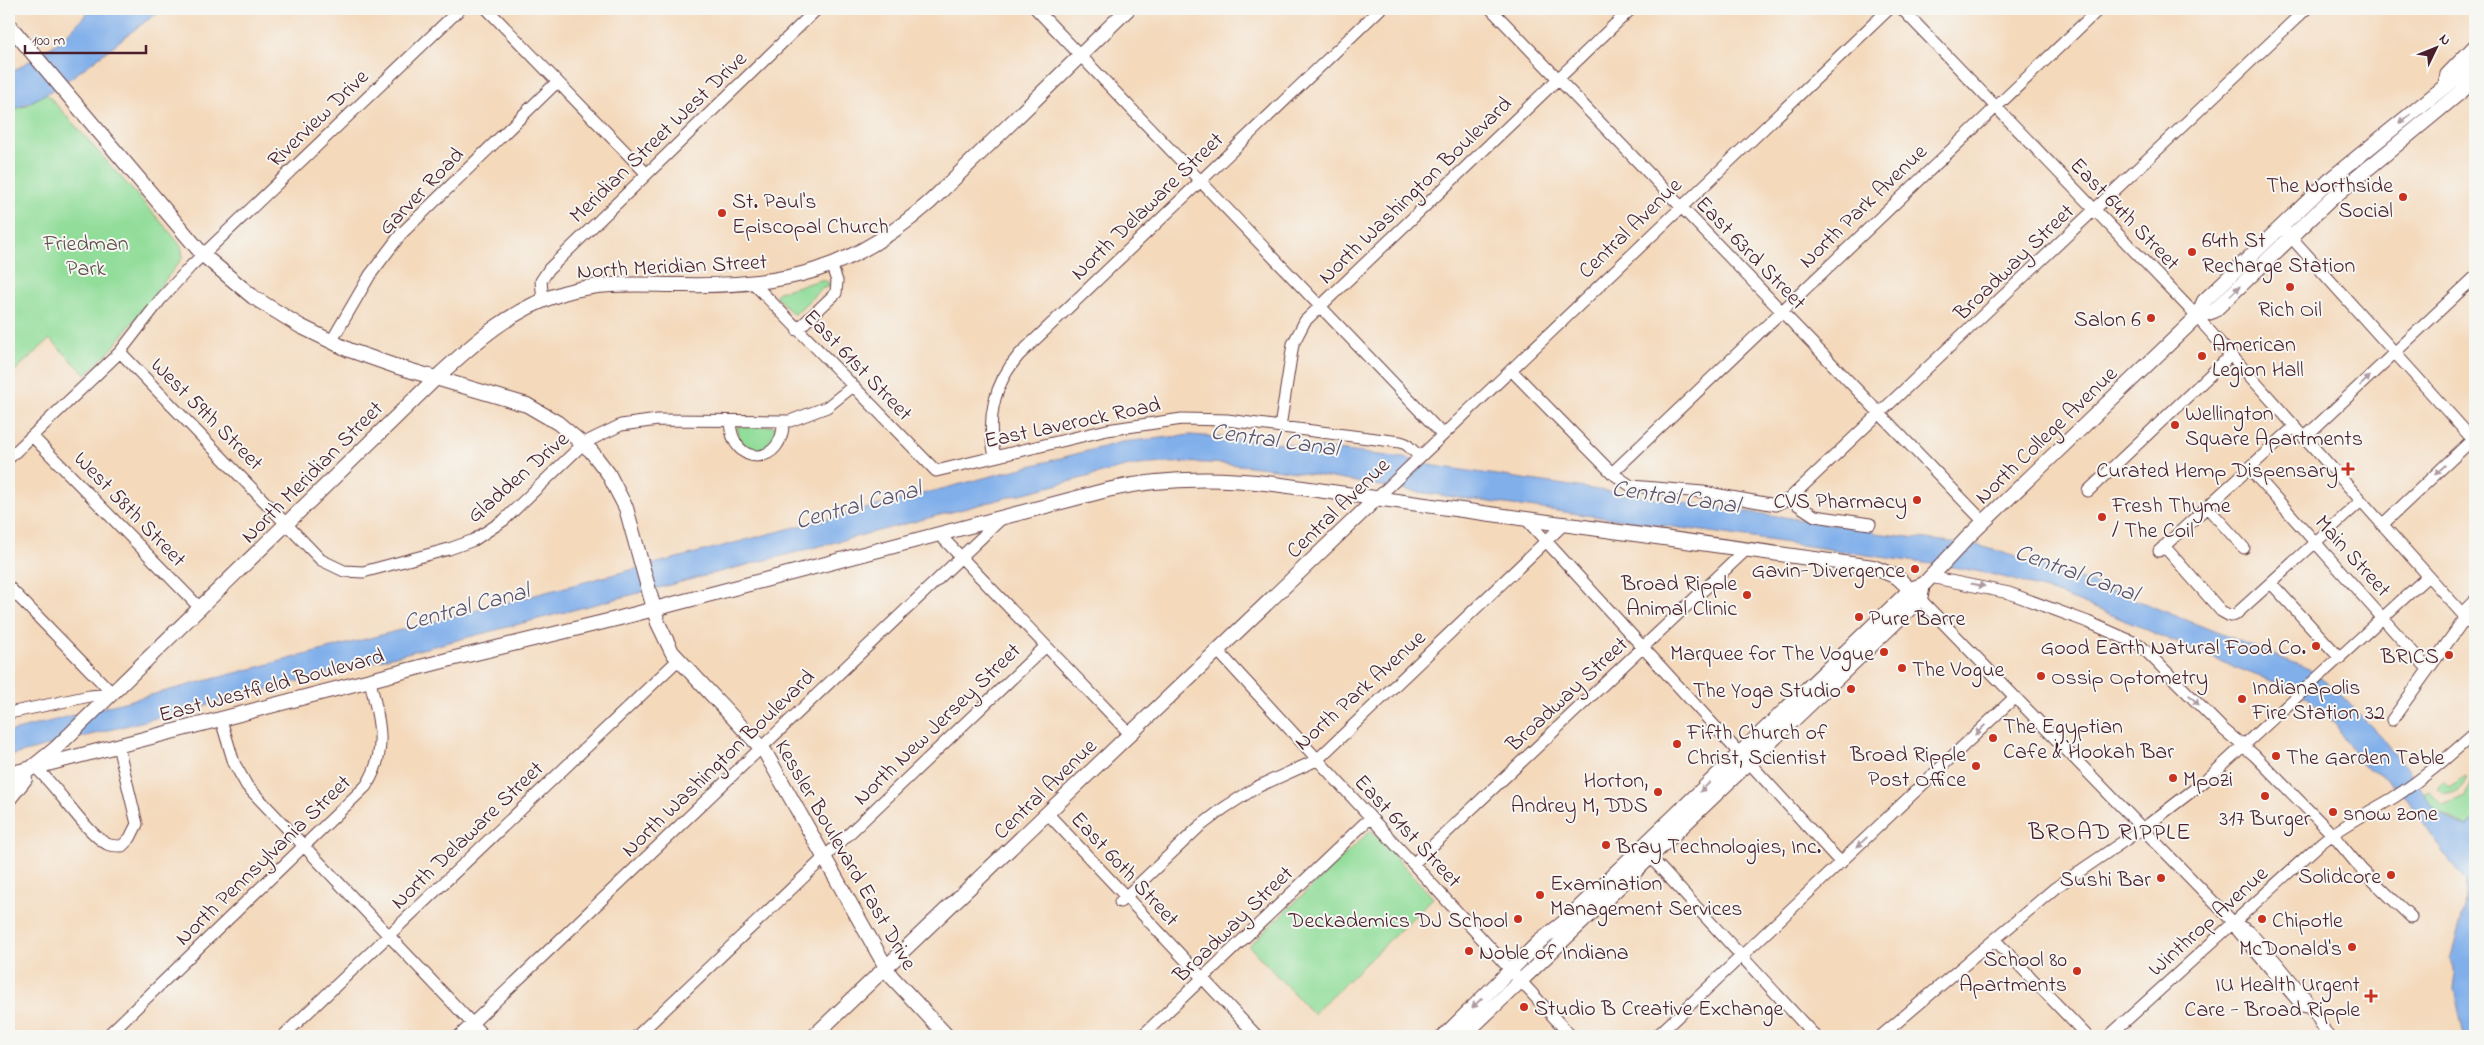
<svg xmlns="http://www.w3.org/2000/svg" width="2484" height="1045" font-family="'Indie Flower',sans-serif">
  <rect width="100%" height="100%" fill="#f6f6f2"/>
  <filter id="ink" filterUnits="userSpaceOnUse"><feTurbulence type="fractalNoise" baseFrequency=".02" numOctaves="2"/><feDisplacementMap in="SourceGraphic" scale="10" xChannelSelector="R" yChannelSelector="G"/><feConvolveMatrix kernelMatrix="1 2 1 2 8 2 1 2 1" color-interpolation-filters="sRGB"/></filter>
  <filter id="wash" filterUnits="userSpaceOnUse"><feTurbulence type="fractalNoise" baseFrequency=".0096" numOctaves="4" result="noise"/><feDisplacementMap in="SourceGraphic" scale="20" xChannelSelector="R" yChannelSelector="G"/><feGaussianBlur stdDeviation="1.12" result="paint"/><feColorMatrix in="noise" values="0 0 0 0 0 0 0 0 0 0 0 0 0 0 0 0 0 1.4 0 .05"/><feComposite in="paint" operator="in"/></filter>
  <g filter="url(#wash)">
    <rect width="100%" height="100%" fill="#f4d9bb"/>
    <path fill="#91dd99" stroke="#6e7e62" d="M46 93 168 230 181 246 183 257 111 350 86 375 50 339 9 376V111L27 105Z
      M821 280 828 282 830 286 821 289 794 315 776 296 778 292Z
      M737 426H774L778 432C771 445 767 451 751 450L739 438Z
      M2466 776C2468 786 2455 795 2444 794L2437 787 2443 781 2449 787Z
      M2473 778 2475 779V817L2467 827 2439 813 2423 794 2429 791 2443 806 2466 797Z
      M1370 831H1372L1433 898 1313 1014 1249 946Z"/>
    <path fill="#80afea" stroke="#65678a" d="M91 9H164C112 42 68 90 9 111V74L62 40Z
      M1190 435 1245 439 1404 458 1435 466 1872 530 1875 533 1977 545 2017 557 2106 588 2309 669 2337 691 2388 744 2390 751C2423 774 2419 813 2467 827L2475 817V1036H2464L2454 988 2456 975 2450 960 2464 910 2466 881 2444 854 2405 796 2384 777 2362 765 2335 724 2309 699 2295 689C2196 657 2104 604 2003 577 1959 566 1912 562 1867 555 1754 537 1641 523 1528 507 1475 500 1421 493 1368 484 1284 470 1215 456 1129 466L9 756V732L1122 442Z"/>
  </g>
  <g filter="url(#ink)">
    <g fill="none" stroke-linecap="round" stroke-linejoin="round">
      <g stroke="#643b41" stroke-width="13">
        <path id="minor" d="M487 9 646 173
          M1036 9 1443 435
          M1491 9 1984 522
          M1902 9 2188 307 2475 628
          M2443 88 2446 74 2475 44
          M2281 226 2475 442
          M754 284 936 471 1107 430 1182 419 1227 420 1400 442 1406 444 1420 457
          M543 300 541 281 549 269 817 9
          M797 330 836 293 837 281 831 264
          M331 342 370 275 401 234 557 82
          M120 352 321 560 344 571 363 572 449 549 474 540 504 520 584 443 621 425 658 420 790 421 827 407 852 387
          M1511 370 1612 473 1631 486 1703 492 1776 505 1789 499 1815 516 1870 524
          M730 421C732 470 785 465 783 421
          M1280 427 1293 344 1305 321 1631 9
          M32 436 201 609
          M2304 438 2475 277
          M995 456C986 419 994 384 1019 355L1380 9
          M9 458 120 352 161 299 191 266 460 9
          M2249 468 2427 668
          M1612 473 2099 9
          M2088 491 2231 355
          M1377 498 1889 9
          M1789 499 2306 9
          M2207 507 2244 548
          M1525 518 1740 754
          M2382 525 2475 437
          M939 534 1131 735
          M2164 546 2221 611 2230 616 2235 615 2361 501
          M2159 551 2294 427
          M1930 577 2009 593 2088 622 2140 645 2224 730 2254 755 2332 834 2362 870 2411 917
          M2271 583 2340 658
          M9 587 113 694
          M1920 599 2234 923 2249 931 2278 964 2305 997 2328 1036
          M1218 651 1571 1036
          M9 713 90 696 113 694
          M221 720 234 763 247 786 484 1036
          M2392 720 2463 621 2466 609 2475 600
          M1753 758 1754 768 1841 863
          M35 767C57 786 85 832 107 844 111 846 117 846 122 846L130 838 137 824 118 746
          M1048 814 1257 1036
          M1654 853V861L1815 1036
          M1413 864 1746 550
          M1120 902 1199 827 1224 808 1257 787 1317 760 1565 523
          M2235 925 2238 931 2302 1006 2311 1008
          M1995 940 2087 1036
          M107 1036 366 786C389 751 379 719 370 681
          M283 1036 678 660
          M459 1036 1002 518
          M637 1036 1046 646
          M1142 1036 1370 818
          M1657 1036 2015 697
          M1881 1036 2055 888 2149 824 2205 781 2428 576
          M2109 1036 2321 843C2343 825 2368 813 2393 798 2423 779 2449 756 2475 733"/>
      </g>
      <g stroke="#643b41" stroke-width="16">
        <path id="major" d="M9 25 203 255 253 297 300 326 349 350 395 366 527 405 558 423 591 451 608 473 626 508 658 623 672 652 765 752 891 976 947 1036
          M2197 317 2214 311 2331 199 2475 80
          M9 774 451 659 620 618 1107 490C1163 477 1217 477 1274 484L1873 567 1897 577 1920 599
          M9 786 55 749 436 378C475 342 511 309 563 293 602 281 643 285 683 285 785 287 852 271 930 202L1128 9
          M9 799 25 779
          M814 1036 1377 498
          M1444 1036 1539 942 1563 923 1911 589 1924 584 1968 537 2197 317 2204 301 2333 177 2475 62
          M1463 1036 1920 599 1922 590"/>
      </g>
      <use href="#minor" stroke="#fff" stroke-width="11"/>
      <use href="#major" stroke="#fff" stroke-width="14"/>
    </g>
    <defs><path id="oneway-solid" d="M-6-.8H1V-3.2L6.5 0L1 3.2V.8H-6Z" transform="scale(1.25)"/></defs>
    <g fill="#ae9aa0">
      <use href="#oneway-solid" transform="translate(2405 119) rotate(141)"/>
      <use href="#oneway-solid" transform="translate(2235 291) rotate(-44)"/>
      <use href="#oneway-solid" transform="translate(2365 381) rotate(-43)"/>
      <use href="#oneway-solid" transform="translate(2440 470) rotate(137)"/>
      <use href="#oneway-solid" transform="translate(1978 585) rotate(11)"/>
      <use href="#oneway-solid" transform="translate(2194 700) rotate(46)"/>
      <use href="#oneway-solid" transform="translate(1980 730) rotate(136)"/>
      <use href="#oneway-solid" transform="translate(1705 787) rotate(136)"/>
      <use href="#oneway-solid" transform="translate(1862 842) rotate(136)"/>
      <use href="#oneway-solid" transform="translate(1477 1003) rotate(136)"/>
    </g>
  </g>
  <g fill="#c8321e" stroke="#f6f6f2" stroke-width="2">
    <circle cx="2403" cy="197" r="5"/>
    <circle cx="722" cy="213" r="5"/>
    <circle cx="2192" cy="252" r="5"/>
    <circle cx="2290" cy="287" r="5"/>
    <circle cx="2151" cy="318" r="5"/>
    <circle cx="2202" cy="356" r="5"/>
    <circle cx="2175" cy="425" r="5"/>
    <path d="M2345.5 461.5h5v5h5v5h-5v5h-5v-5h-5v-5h5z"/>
    <circle cx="1917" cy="500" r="5"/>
    <circle cx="2102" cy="517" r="5"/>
    <circle cx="1915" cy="569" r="5"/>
    <circle cx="1747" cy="595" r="5"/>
    <circle cx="1859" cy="617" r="5"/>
    <circle cx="2316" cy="646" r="5"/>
    <circle cx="1884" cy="652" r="5"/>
    <circle cx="2449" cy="655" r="5"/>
    <circle cx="1902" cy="668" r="5"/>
    <circle cx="2041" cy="676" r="5"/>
    <circle cx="1851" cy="689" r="5"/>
    <circle cx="2242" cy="699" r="5"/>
    <circle cx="1993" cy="738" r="5"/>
    <circle cx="1677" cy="744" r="5"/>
    <circle cx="2276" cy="756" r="5"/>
    <circle cx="1976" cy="766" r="5"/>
    <circle cx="2173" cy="778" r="5"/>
    <circle cx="1658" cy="792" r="5"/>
    <circle cx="2265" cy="796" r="5"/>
    <circle cx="2333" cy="812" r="5"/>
    <circle cx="1606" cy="845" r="5"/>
    <circle cx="2391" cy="875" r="5"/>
    <circle cx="2161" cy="878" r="5"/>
    <circle cx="1540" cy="895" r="5"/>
    <circle cx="1518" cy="919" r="5"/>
    <circle cx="2262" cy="919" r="5"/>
    <circle cx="2352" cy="947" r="5"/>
    <circle cx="1469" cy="951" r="5"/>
    <circle cx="2077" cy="971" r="5"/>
    <path d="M2368.5 988.5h5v5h5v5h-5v5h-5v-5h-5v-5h5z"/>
    <circle cx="1524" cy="1007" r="5"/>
  </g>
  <g text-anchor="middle" stroke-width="4" stroke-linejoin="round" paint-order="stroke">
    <g font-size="22" fill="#4a1f2b" stroke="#f6f6f2">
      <text transform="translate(317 117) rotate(-44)" y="8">Riverview Drive</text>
      <text transform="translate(657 136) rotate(-44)" y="8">Meridian Street West Drive</text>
      <text transform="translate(1414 189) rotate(-44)" y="8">North Washington Boulevard</text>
      <text transform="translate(420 190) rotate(-46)" y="8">Garver Road</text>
      <text transform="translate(1146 205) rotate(-44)" y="8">North Delaware Street</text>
      <text transform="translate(1862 205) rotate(-44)" y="8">North Park Avenue</text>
      <text transform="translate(2126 213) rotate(46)" y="8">East 64th Street</text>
      <text transform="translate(1629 227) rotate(-44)" y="8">Central Avenue</text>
      <text transform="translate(1752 252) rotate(46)" y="8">East 63rd Street</text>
      <text transform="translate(2013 261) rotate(-44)" y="8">Broadway Street</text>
      <text transform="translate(672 265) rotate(-3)" y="8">North Meridian Street</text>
      <text transform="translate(859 364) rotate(46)" y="8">East 61st Street</text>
      <text transform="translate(208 413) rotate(45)" y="8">West 59th Street</text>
      <text transform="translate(1072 421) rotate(-12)" y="8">East Laverock Road</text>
      <text transform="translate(2045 434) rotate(-44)" y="8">North College Avenue</text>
      <text transform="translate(311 471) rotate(-45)" y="8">North Meridian Street</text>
      <text transform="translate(517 476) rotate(-41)" y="8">Gladden Drive</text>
      <text transform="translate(1337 507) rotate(-44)" y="8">Central Avenue</text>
      <text transform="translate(131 508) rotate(46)" y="8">West 58th Street</text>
      <text transform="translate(2354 555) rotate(48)" y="8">Main Street</text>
      <text transform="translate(271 684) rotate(-15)" y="8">East Westfield Boulevard</text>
      <text transform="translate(1359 689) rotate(-42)" y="8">North Park Avenue</text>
      <text transform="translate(1566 693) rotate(-43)" y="8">Broadway Street</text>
      <text transform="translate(936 723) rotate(-44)" y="8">North New Jersey Street</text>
      <text transform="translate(717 762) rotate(-44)" y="8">North Washington Boulevard</text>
      <text transform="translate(1044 788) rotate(-44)" y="8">Central Avenue</text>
      <text transform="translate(1409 830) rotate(47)" y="8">East 61st Street</text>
      <text transform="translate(466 834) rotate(-44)" y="8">North Delaware Street</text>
      <text transform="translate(847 854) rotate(60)" y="8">Kessler Boulevard East Drive</text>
      <text transform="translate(262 859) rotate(-44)" y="8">North Pennsylvania Street</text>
      <text transform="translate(1126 868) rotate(47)" y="8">East 60th Street</text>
      <text transform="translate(2207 920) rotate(-42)" y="8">Winthrop Avenue</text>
      <text transform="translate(1232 923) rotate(-44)" y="8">Broadway Street</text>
    </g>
    <g font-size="22" fill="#4a1f2b" stroke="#f6f6f2" text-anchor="start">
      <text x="2393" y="192" text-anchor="end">The Northside<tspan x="2393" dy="25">Social</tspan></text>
      <text x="732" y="208">St. Paul's<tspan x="732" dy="25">Episcopal Church</tspan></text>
      <text x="2202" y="247">64th St<tspan x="2202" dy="25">Recharge Station</tspan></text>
      <text x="2290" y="316" text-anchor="middle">Rich Oil</text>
      <text x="2141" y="326" text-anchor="end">Salon 6</text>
      <text x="2212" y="351">American<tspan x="2212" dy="25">Legion Hall</tspan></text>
      <text x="2185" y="420">Wellington<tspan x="2185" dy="25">Square Apartments</tspan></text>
      <text x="2338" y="477" text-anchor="end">Curated Hemp Dispensary</text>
      <text x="1907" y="508" text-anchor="end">CVS Pharmacy</text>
      <text x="2112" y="512">Fresh Thyme<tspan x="2112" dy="25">/ The Coil</tspan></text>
      <text x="1905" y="577" text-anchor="end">Gavin-Divergence</text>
      <text x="1737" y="590" text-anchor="end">Broad Ripple<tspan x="1737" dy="25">Animal Clinic</tspan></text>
      <text x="1869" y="625">Pure Barre</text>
      <text x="2306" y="654" text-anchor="end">Good Earth Natural Food Co.</text>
      <text x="1874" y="660" text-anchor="end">Marquee for The Vogue</text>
      <text x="2439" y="663" text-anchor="end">BRICS</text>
      <text x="1912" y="676">The Vogue</text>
      <text x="2051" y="684">Ossip Optometry</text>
      <text x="2252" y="694">Indianapolis<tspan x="2252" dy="25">Fire Station 32</tspan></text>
      <text x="1841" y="697" text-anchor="end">The Yoga Studio</text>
      <text x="2003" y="733">The Egyptian<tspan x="2003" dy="25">Cafe &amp; Hookah Bar</tspan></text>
      <text x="1687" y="739">Fifth Church of<tspan x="1687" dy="25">Christ, Scientist</tspan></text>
      <text x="1966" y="761" text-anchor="end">Broad Ripple<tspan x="1966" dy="25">Post Office</tspan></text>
      <text x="2286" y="764">The Garden Table</text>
      <text x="2183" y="786">Mpozi</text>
      <text x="1648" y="787" text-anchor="end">Horton,<tspan x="1648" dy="25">Andrey M, DDS</tspan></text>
      <text x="2343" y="820">snow zone</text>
      <text x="2265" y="825" text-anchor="middle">317 Burger</text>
      <text x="1616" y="853">Bray Technologies, Inc.</text>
      <text x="2381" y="883" text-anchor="end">Solidcore</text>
      <text x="2151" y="886" text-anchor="end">Sushi Bar</text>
      <text x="1550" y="890">Examination<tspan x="1550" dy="25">Management Services</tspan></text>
      <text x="1508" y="927" text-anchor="end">Deckademics DJ School</text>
      <text x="2272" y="927">Chipotle</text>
      <text x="2342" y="955" text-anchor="end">McDonald's</text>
      <text x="1479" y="959">Noble of Indiana</text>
      <text x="2067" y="966" text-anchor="end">School 80<tspan x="2067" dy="25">Apartments</tspan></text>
      <text x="2360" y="991" text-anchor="end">IU Health Urgent<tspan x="2360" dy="25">Care - Broad Ripple</tspan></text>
      <text x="1534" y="1015">Studio B Creative Exchange</text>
    </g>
    <g font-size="22" fill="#5c4e46" stroke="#f6f6f2">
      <text x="86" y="250">Friedman<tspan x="86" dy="25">Park</tspan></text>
    </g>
    <g font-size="24" font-style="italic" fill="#5d516e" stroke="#f6f6f2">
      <text transform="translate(1275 439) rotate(8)" y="8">Central Canal</text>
      <text transform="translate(1676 496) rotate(8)" y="8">Central Canal</text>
      <text transform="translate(858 504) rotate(-15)" y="8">Central Canal</text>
      <text transform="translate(2077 572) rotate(20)" y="8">Central Canal</text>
      <text transform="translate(466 606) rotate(-15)" y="8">Central Canal</text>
    </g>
    <g font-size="24" letter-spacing="1" fill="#4a1f2b" stroke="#f6f6f2">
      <text x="2110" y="839">BROAD RIPPLE</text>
    </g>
  </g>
  <rect width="2484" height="1045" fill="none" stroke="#f6f6f2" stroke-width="30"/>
  <g transform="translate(2436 48) rotate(47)" stroke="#f6f6f2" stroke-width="4" paint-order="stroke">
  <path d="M0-4L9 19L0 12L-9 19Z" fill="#4a1f2b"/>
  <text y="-8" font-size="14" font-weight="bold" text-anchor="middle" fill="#4a1f2b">N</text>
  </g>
  <path d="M25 45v8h121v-8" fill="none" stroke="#4a1f2b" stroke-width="2.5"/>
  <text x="32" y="45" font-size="15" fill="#4a1f2b" stroke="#f6f6f2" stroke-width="4" paint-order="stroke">100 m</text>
</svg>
